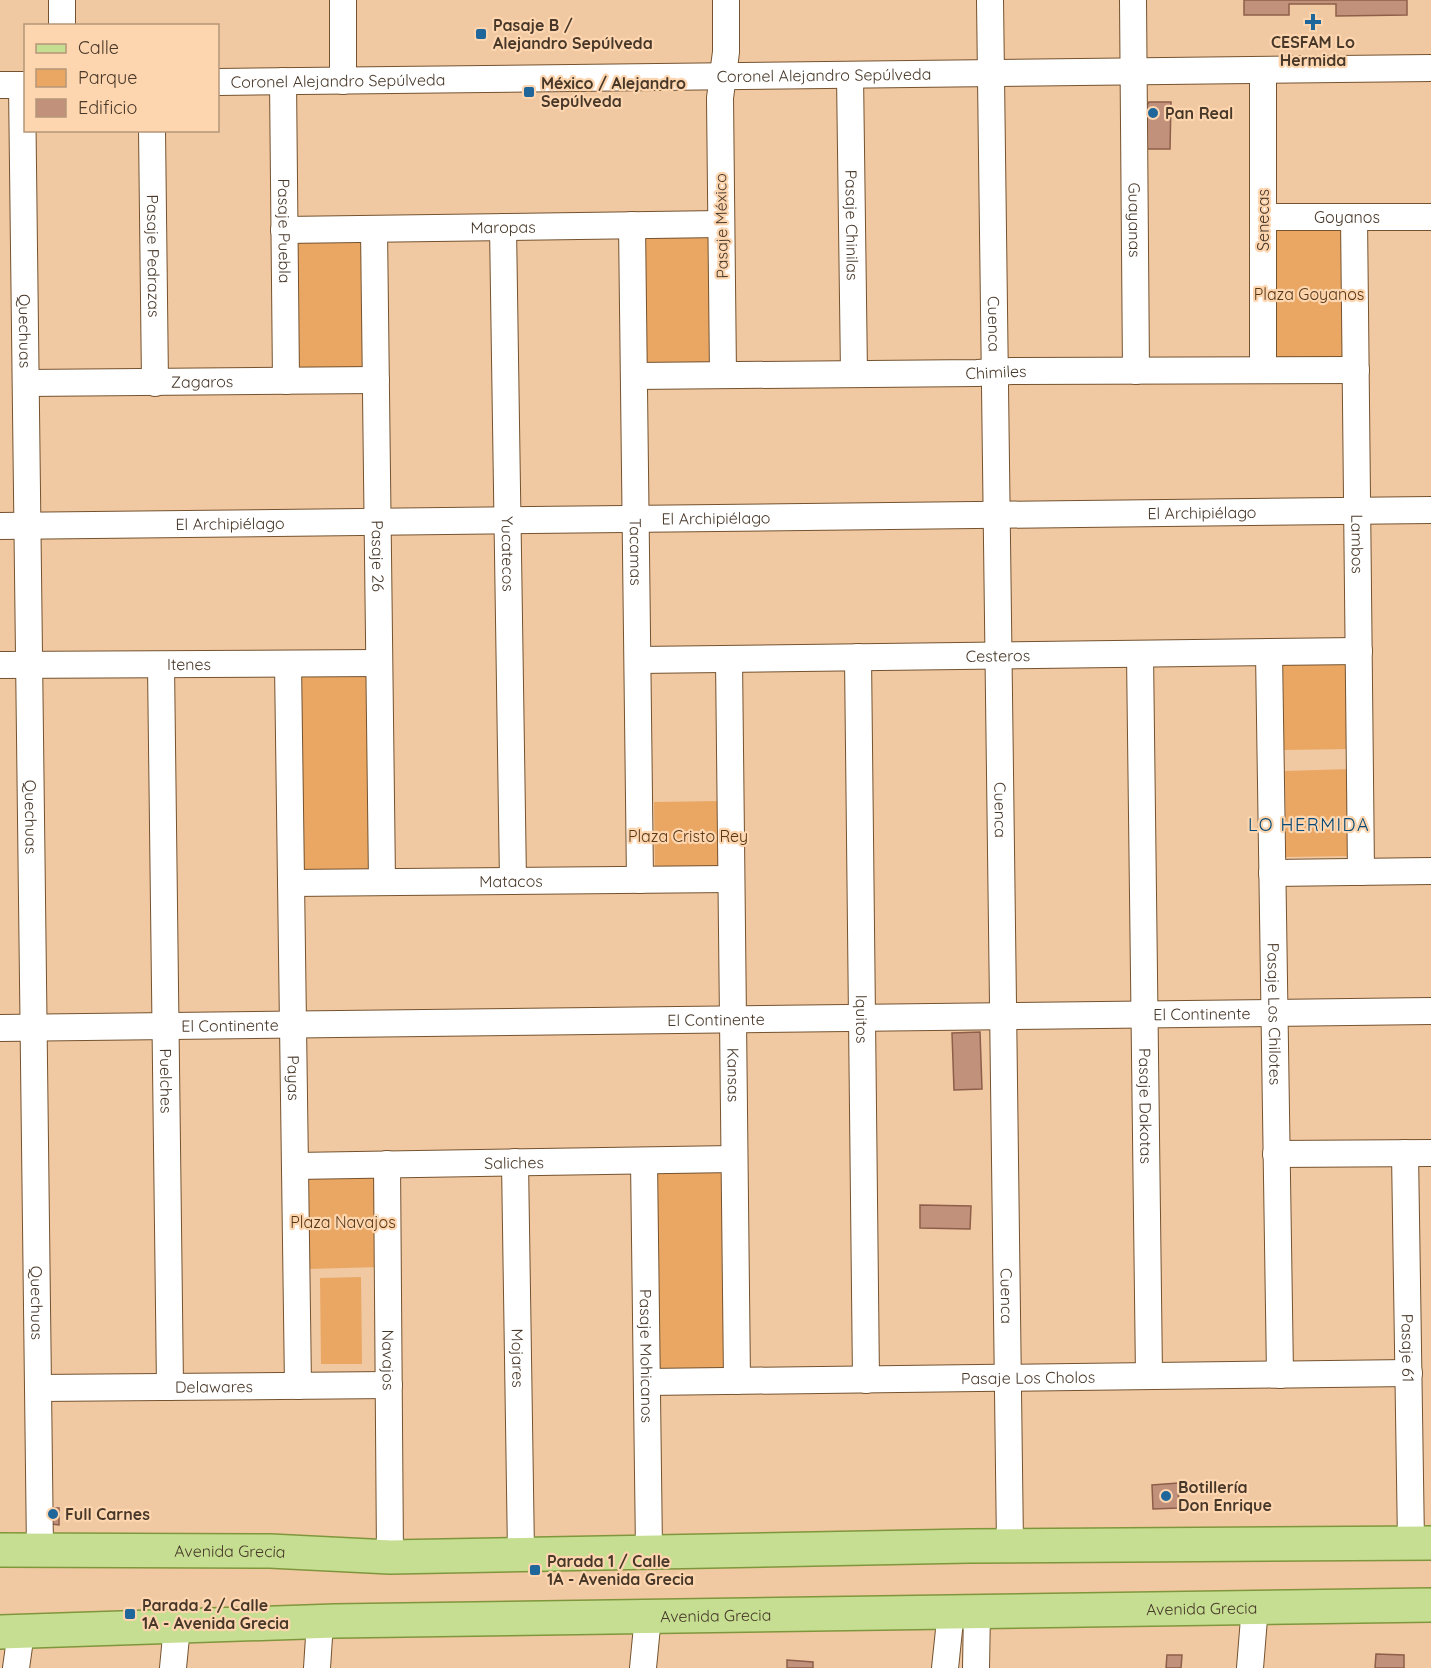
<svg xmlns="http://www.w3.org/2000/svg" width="1431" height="1668" font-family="Quicksand,sans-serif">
  <rect width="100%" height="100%" fill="#f0c8a2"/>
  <path fill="#e9a763" d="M1270 223 1350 225V364L1267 366Z
    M718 234 719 369 639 371 638 236Z
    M370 239 372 371 292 374 288 240Z
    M1349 662 1351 749 1284 750 1283 664Z
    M371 671 374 874 302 875 297 675Z
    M1351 769 1352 856 1286 857 1285 771Z
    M721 801 722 869 655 870 654 802Z
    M728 1166 731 1376 655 1377 651 1168Z
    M377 1176 379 1267 308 1269 306 1177Z
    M361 1277 362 1364H321L320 1278Z"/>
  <path fill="#c2917b" stroke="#8d5f4a" stroke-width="1.5" d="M1244 0H1407V15L1336 16V4H1289V15H1244Z
    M1149 102H1171L1170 149H1142V113Z
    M980 1032 982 1089 954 1090 952 1033Z
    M920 1205 971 1206 970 1229 920 1228Z
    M1178 1483 1179 1508 1153 1509 1152 1485Z
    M47 1508H59V1525L52 1524Z
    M1376 1654 1404 1655V1668H1375Z
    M1167 1655H1182L1181 1668H1166Z
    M787 1660 813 1662V1668H787Z"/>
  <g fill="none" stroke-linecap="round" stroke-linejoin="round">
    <g stroke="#755330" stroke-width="28">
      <g id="minor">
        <path d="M62 0V26"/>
        <path id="s1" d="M990 0 1010 1546"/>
        <path id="s2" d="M1133 0 1136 371"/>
        <path d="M1263 70V370"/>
        <path id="s3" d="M850 75 854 374"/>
        <path id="s4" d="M283 81 286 381"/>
        <path d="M343 81V0"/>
        <path id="s5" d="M218 82 1431 68"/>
        <path d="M0 85H26"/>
        <path id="s6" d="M22 85 40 1551"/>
        <path id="s7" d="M152 130 155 383"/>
        <path id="s8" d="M1263 217H1431"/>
        <path id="s9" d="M1354 217 1361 872"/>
        <path id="s10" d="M632 225 640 880"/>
        <path id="s11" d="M503 227 513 881"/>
        <path id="s12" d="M374 229 382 882"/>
        <path id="s13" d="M284 230 721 224"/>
        <path d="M723 375 720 98 726 52V0"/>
        <path id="s14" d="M634 376 977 373 1012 371 1356 370"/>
        <path id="s15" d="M26 383 376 380"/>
        <path id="s16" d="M0 526 1431 510"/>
        <path id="s17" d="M1269 652 1280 1375"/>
        <path id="s18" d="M1140 654 1149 1376"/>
        <path id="s19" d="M858 657 866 1380"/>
        <path id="s20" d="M729 659 737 1381"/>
        <path id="s21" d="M638 660 1359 651"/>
        <path id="s22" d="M288 664 298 1386"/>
        <path id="s23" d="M0 665 379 663"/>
        <path id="s24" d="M161 665 170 1387"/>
        <path d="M1272 873 1431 871"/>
        <path id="s25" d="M291 883 731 879"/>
        <path id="s26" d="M0 1028 1431 1011"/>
        <path id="s27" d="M1405 1153 1411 1543"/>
        <path d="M1276 1154 1431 1153"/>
        <path id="s28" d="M644 1161 649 1551"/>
        <path id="s29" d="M515 1162 521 1553"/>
        <path id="s30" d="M387 1164 390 1557"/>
        <path id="s31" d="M295 1166 734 1159"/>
        <path id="s32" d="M647 1382 1409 1373"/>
        <path id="s33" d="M38 1388 389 1385"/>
        <path d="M16 1668 21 1632"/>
        <path d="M173 1668 177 1626"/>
        <path d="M317 1668 320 1622"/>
        <path d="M643 1668 648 1616"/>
        <path d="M945 1668 951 1611"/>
        <path d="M976 1668 977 1611"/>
        <path d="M1250 1668 1255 1606"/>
      </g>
    </g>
    <g stroke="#80963c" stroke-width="36">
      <g id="major">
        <path id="s34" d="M0 1550 270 1551 390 1557 969 1546 1431 1543"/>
        <path id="s35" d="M0 1632 335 1621 1431 1605"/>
      </g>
    </g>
    <use href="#minor" stroke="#fff" stroke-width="26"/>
    <use href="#major" stroke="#c5de91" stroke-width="33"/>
  </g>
  <g fill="#1f669a" stroke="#fdd5af" stroke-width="2">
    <path d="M1310 13h6v6h6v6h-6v6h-6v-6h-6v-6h6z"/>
    <rect x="475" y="28" width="12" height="12" rx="3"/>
    <rect x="523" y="86" width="12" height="12" rx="3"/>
    <circle cx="1153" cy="113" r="6"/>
    <circle cx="1166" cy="1496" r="6"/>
    <circle cx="53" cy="1514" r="6"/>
    <rect x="529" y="1564" width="12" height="12" rx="3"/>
    <rect x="124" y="1608" width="12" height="12" rx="3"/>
  </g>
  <g text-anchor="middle" stroke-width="4.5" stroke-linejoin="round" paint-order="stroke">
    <g font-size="16" font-weight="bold" fill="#483829" stroke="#fdd5af" text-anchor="start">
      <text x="493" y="31">Pasaje B /<tspan x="493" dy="18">Alejandro Sepúlveda</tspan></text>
      <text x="1313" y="48" text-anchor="middle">CESFAM Lo<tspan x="1313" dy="18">Hermida</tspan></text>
      <text x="541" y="89">México / Alejandro<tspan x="541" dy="18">Sepúlveda</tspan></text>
      <text x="1165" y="119">Pan Real</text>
      <text x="1178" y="1493">Botillería<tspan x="1178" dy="18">Don Enrique</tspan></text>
      <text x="65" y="1520">Full Carnes</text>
      <text x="547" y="1567">Parada 1 / Calle<tspan x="547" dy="18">1A - Avenida Grecia</tspan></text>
      <text x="142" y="1611">Parada 2 / Calle<tspan x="142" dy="18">1A - Avenida Grecia</tspan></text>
    </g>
    <g font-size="16" fill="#483829" stroke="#fdd5af">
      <text dy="6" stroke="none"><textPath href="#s5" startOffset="606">Coronel Alejandro Sepúlveda</textPath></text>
      <text dy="6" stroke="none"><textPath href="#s5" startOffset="120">Coronel Alejandro Sepúlveda</textPath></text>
      <text dy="6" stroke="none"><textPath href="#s8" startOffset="84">Goyanos</textPath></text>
      <text transform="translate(1263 220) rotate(-90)" y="6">Senecas</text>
      <text dy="6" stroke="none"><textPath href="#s2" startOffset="220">Guayanas</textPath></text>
      <text dy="6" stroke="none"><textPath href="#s3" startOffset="150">Pasaje Chinilas</textPath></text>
      <text transform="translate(721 226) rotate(-91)" y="6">Pasaje México</text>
      <text dy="6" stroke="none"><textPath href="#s13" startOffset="219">Maropas</textPath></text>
      <text dy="6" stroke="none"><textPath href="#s4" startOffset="150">Pasaje Puebla</textPath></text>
      <text dy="6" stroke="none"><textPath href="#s7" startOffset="126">Pasaje Pedrazas</textPath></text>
      <text dy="6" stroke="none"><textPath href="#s1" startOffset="324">Cuenca</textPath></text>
      <text dy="6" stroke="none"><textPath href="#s6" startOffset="246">Quechuas</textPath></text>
      <text dy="6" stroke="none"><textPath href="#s14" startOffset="362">Chimiles</textPath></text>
      <text dy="6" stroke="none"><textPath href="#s15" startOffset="176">Zagaros</textPath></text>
      <text dy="6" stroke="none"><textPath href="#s16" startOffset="1202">El Archipiélago</textPath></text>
      <text dy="6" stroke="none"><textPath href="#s16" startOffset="716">El Archipiélago</textPath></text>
      <text dy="6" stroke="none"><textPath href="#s16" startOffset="230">El Archipiélago</textPath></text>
      <text dy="6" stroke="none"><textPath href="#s9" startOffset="327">Lambos</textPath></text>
      <text dy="6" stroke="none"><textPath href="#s10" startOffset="327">Tacamas</textPath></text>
      <text dy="6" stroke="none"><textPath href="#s11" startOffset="327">Yucatecos</textPath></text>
      <text dy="6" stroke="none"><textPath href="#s12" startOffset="327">Pasaje 26</textPath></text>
      <text dy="6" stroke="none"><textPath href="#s21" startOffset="360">Cesteros</textPath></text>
      <text dy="6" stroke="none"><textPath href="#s23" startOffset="189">Itenes</textPath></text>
      <text dy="6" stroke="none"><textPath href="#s1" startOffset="810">Cuenca</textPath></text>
      <text dy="6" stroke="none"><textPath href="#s6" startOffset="732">Quechuas</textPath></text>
      <text dy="6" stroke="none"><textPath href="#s25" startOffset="220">Matacos</textPath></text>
      <text dy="6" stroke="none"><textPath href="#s17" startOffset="362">Pasaje Los Chilotes</textPath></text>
      <text dy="6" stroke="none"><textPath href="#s26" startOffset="1202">El Continente</textPath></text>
      <text dy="6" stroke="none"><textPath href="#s19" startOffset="362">Iquitos</textPath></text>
      <text dy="6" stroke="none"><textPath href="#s26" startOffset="716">El Continente</textPath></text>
      <text dy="6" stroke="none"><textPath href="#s26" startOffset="230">El Continente</textPath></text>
      <text dy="6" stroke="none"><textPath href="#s20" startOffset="416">Kansas</textPath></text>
      <text dy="6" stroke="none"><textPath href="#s22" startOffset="414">Payas</textPath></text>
      <text dy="6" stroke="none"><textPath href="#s24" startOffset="416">Puelches</textPath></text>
      <text dy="6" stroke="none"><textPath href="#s18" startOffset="452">Pasaje Dakotas</textPath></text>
      <text dy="6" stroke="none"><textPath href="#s31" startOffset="219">Saliches</textPath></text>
      <text dy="6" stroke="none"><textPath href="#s1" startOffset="1296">Cuenca</textPath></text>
      <text dy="6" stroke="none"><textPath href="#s6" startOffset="1218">Quechuas</textPath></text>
      <text dy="6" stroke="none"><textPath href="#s27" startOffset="195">Pasaje 61</textPath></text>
      <text dy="6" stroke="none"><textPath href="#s28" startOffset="195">Pasaje Mohicanos</textPath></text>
      <text dy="6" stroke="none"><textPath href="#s29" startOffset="196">Mojares</textPath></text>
      <text dy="6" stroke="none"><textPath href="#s30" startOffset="196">Navajos</textPath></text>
      <text dy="6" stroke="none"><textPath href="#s32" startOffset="381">Pasaje Los Cholos</textPath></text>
      <text dy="6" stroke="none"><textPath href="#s33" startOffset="176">Delawares</textPath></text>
      <text dy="6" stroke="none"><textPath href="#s34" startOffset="230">Avenida Grecia</textPath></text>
      <text dy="6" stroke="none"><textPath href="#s35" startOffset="1202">Avenida Grecia</textPath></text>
      <text dy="6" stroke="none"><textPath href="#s35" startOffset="716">Avenida Grecia</textPath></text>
    </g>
    <g font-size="16" fill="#563715" stroke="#fdd5af">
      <text x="1309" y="300">Plaza Goyanos</text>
      <text x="688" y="842">Plaza Cristo Rey</text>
      <text x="343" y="1228">Plaza Navajos</text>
    </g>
    <g font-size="18" letter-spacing="1.5" fill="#004978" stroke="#fdd5af">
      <text x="1309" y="831">LO HERMIDA</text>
    </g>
  </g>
  <rect x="24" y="24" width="195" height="108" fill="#fdd5af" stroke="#b59679" stroke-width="1.5"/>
  <rect x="36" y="44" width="30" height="9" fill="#c5de91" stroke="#b59679" stroke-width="1.5"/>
  <text x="78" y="54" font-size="18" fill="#483829">Calle</text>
  <rect x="36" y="69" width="30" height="18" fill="#e9a763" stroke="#b59679" stroke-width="1.5"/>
  <text x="78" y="84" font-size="18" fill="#483829">Parque</text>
  <rect x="36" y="99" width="30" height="18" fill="#c2917b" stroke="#b59679" stroke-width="1.5"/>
  <text x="78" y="114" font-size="18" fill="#483829">Edificio</text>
</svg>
